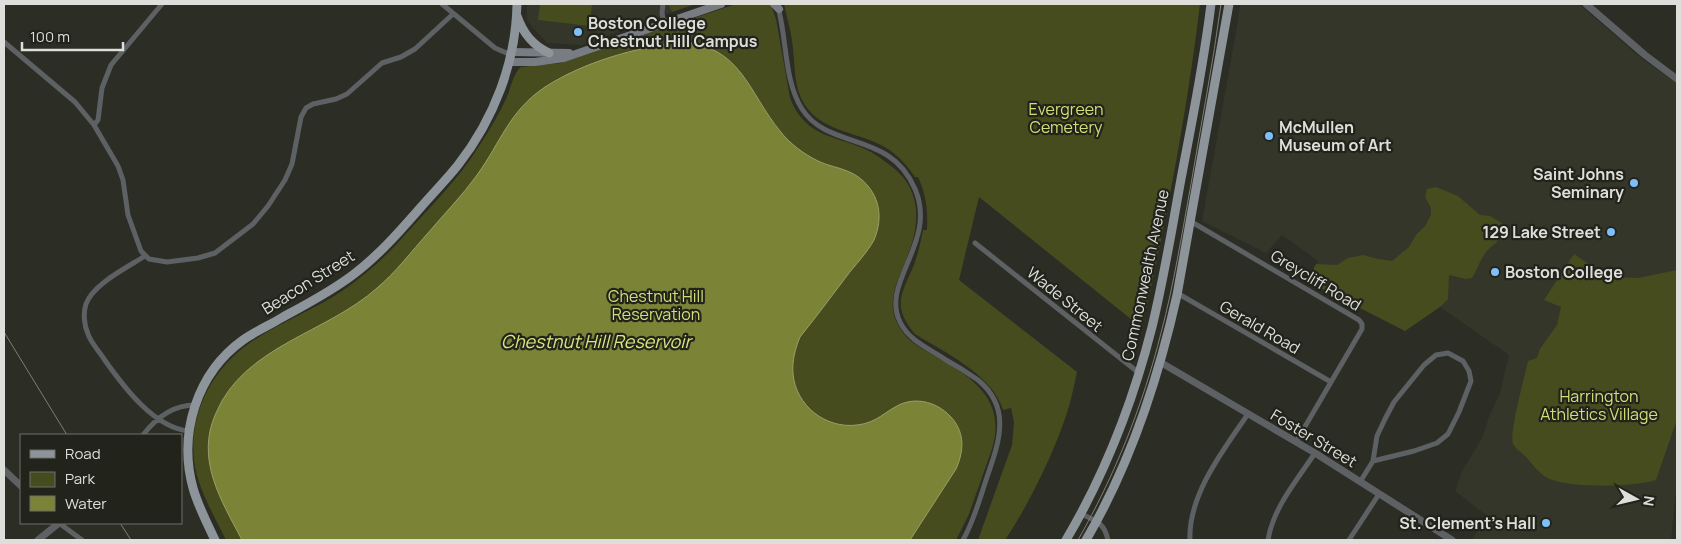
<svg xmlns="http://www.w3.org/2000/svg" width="1681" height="544" font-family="Manrope,sans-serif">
  <rect width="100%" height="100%" fill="#2c2d25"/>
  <path fill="#343629" d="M527 4H668L672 12 582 45 547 43 527 21Z
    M1240 4H1579L1642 59 1677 83V481L1671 540H1472L1486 515 1455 491 1462 471 1483 437 1488 419 1500 393 1509 355 1440 307 1405 331 1307 281 1318 261 1282 235 1266 253 1202 221 1238 21Z"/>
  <path fill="#474c1f" d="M540 4H592L590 26 538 20Z
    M668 4H696L672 12Z
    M736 4H768L771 5 776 19 790 98C806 140 839 135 871 152 880 157 888 164 896 170 901 175 907 181 910 188 921 210 916 235 907 257 898 281 884 303 900 328 907 341 922 349 935 356 972 377 1007 400 992 449L969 514 956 540H226C214 515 197 488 194 460 189 415 211 371 247 345 276 324 312 311 342 291 365 275 386 257 404 236 430 207 459 179 479 146 489 131 499 114 507 97 511 87 513 74 521 67L561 63Z
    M784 4H1200C1187 113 1166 221 1142 328L979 197 959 280 1077 372C1074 386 1071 400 1067 413 1053 455 1029 504 1005 540H978L1012 445 1014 422 1011 408 1003 410C993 375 944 352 915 334 891 306 902 293 914 265 918 253 921 242 923 230H927C928 210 926 194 918 177H915C908 167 899 156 888 149 860 131 817 133 801 98 794 82 795 66 793 49 792 34 787 18 784 4Z
    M1436 187 1458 196 1480 215 1490 216 1505 225C1502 243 1492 243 1484 255 1479 262 1477 270 1472 278L1466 279 1449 275 1448 299 1440 307 1405 331 1307 281 1316 264 1337 265 1348 258 1363 255 1378 259 1392 261 1409 247 1416 235 1425 226 1431 215V208L1425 197 1427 189Z
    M1574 254 1608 277 1638 278 1677 270V419L1656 480C1635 487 1565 489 1546 477 1539 473 1532 464 1527 458 1523 454 1516 449 1513 444 1509 432 1525 376 1528 361L1537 358 1540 349 1557 325 1561 307 1544 300Z"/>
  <path fill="#7b8337" stroke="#999f68" d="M680 42C741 45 748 92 780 131 790 144 804 154 818 161 828 166 838 167 847 171 866 178 880 197 879 218 879 225 877 233 874 240 867 253 855 265 846 277 831 297 816 317 800 337 795 349 792 361 793 374 796 406 826 429 857 425 877 423 885 411 901 404 921 396 943 405 955 422 965 437 963 453 956 469L910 540H242C221 500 195 459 216 413 244 346 327 333 377 288 396 272 411 252 428 233 444 214 462 196 477 175 501 142 509 111 545 87 584 62 634 48 680 42Z"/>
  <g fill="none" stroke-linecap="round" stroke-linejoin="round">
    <path stroke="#5d6164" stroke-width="5" d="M442 4 495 48 511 55
      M663 4 662 13 664 24
      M778 7C787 39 784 81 802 109 829 151 890 130 915 189 938 242 880 282 900 322 909 341 930 349 946 360 957 366 968 373 978 380 1012 408 999 442 987 477 980 498 974 521 963 540
      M4 42 75 102 94 125 118 166 123 180 128 215 141 251 149 259 167 262 198 258 215 253 253 224 268 206 285 180 292 164 301 117 306 108 313 104 336 99 347 94 382 63 401 57 415 49 453 14
      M94 125 98 120 102 88 111 65 162 4
      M1190 221 1359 320 1362 324V329L1296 442
      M975 243 1139 373
      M145 256C128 267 93 284 86 304 83 313 84 325 88 334 91 343 99 351 104 359 123 386 154 428 189 431
      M1177 293 1331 382
      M143 435C156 418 173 405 195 405
      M1360 482 1373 461 1377 436 1385 419 1394 402 1424 365 1436 355 1448 353 1463 361 1469 371 1471 381 1459 412 1448 434 1437 443 1414 451 1373 461
      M1081 514C1096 521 1104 522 1108 540
      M59 523 82 540
      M1190 540C1188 495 1224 449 1248 414
      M1268 540C1273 508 1297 480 1315 453
      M1349 540 1379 494"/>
    <path stroke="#5d6164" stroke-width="7" d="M1586 4 1645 55 1677 79
      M1160 362 1315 453 1452 540
      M4 470 21 486
      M38 540 59 523"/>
    <path stroke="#787d83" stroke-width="8" d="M774 4 779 9
      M512 52 569 53
      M509 62H535L564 58 721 4"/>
    <path stroke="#8d949a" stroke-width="9" d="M517 16C523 33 532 45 549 53
      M215 540C207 523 198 506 193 488 178 433 197 373 243 340 256 331 270 325 283 317 307 304 332 291 354 274 379 255 400 231 421 207 433 193 447 179 458 165 494 119 516 62 517 4
      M1066 540C1105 474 1133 402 1152 327 1164 278 1172 228 1181 179 1192 121 1204 63 1211 4
      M1086 540C1130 465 1158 380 1177 295L1229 4"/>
    <path stroke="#7d7e77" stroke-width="1" d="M4 332 67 435
      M120 523 131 540
      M1078 540C1115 475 1143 405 1161 333 1174 284 1182 233 1191 184 1201 124 1213 64 1221 4"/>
  </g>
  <g fill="#7ebef9" stroke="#22241c" stroke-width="2">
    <circle cx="578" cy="32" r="5"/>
    <circle cx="1269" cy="136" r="5"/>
    <circle cx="1634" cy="183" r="5"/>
    <circle cx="1611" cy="232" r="5"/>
    <circle cx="1495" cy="272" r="5"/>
    <circle cx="1546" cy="523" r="5"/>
  </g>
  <g text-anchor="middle" stroke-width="4.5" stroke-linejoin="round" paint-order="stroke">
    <g font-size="16" font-weight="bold" fill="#dedfda" stroke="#22241c" text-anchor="start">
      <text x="588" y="29">Boston College<tspan x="588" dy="18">Chestnut Hill Campus</tspan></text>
      <text x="1279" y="133">McMullen<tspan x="1279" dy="18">Museum of Art</tspan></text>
      <text x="1624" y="180" text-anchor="end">Saint Johns<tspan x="1624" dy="18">Seminary</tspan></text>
      <text x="1601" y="238" text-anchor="end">129 Lake Street</text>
      <text x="1505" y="278">Boston College</text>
      <text x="1536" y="529" text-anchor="end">St. Clement's Hall</text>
    </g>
    <g font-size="16" fill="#d3df76" stroke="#22241c">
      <text x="1066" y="115">Evergreen<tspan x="1066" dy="18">Cemetery</tspan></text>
      <text x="656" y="302">Chestnut Hill<tspan x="656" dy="18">Reservation</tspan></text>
      <text x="1599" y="402">Harrington<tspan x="1599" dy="18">Athletics Village</tspan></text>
    </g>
    <g font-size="16" fill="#dedfda" stroke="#22241c">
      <text transform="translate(1145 275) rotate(-78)" y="6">Commonwealth Avenue</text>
      <text transform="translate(1316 280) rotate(31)" y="6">Greycliff Road</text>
      <text transform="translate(308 282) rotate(-32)" y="6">Beacon Street</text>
      <text transform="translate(1065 299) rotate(39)" y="6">Wade Street</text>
      <text transform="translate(1260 327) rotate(30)" y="6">Gerald Road</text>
      <text transform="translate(1314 438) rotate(31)" y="6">Foster Street</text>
    </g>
    <g font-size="18" font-style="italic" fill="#dae67d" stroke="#22241c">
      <text x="596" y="348">Chestnut Hill Reservoir</text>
    </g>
  </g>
  <rect width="1681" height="544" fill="none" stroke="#dedfda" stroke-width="10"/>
  <rect x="20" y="434" width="162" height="90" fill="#22241c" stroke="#6d6f68"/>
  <rect x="30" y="450" width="25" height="8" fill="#8d949a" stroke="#6d6f68"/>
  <text x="65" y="459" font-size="15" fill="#dedfda">Road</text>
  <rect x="30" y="472" width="25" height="15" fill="#474c1f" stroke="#6d6f68"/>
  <text x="65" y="484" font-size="15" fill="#dedfda">Park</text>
  <rect x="30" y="496" width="25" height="15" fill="#7b8337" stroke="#6d6f68"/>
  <text x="65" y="509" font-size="15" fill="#dedfda">Water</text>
  <g transform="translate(1636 499) rotate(98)" stroke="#22241c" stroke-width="4" paint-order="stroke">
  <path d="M0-4L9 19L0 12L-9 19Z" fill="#dedfda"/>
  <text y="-8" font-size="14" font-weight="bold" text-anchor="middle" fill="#dedfda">N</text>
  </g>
  <path d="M22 42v8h101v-8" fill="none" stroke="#dedfda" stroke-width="2.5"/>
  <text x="30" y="42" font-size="15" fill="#dedfda" stroke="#22241c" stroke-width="4" paint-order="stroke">100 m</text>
</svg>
